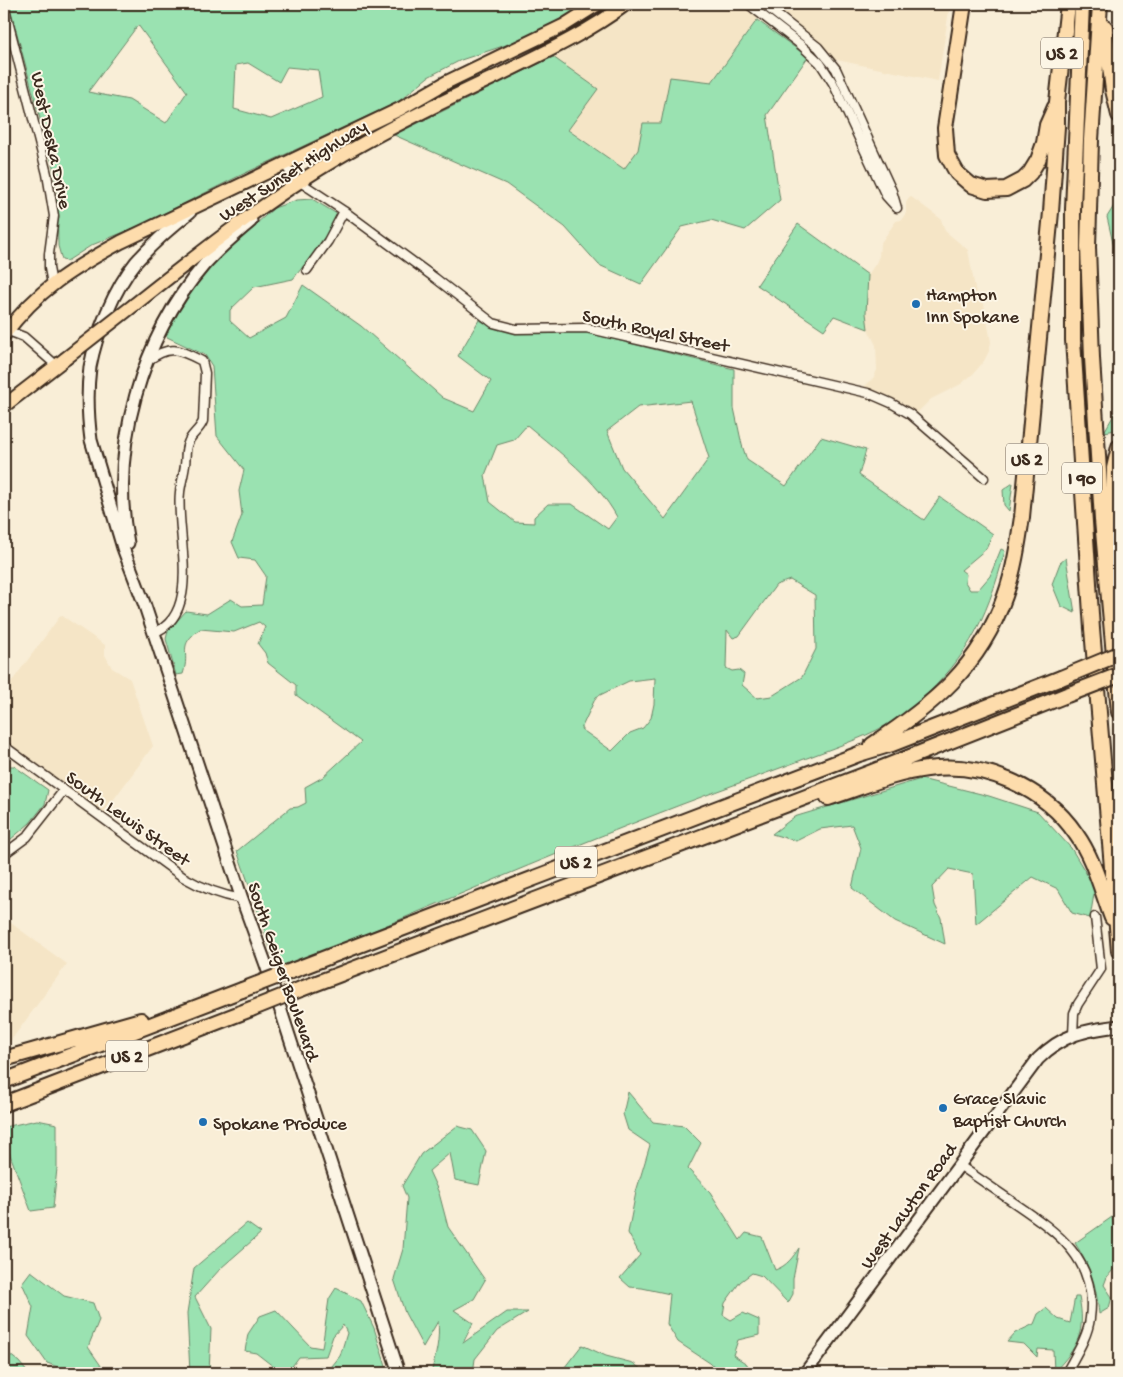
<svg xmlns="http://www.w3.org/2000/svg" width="1123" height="1377" font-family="'Gochi Hand',sans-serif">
  <rect width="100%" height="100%" fill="#f9eed7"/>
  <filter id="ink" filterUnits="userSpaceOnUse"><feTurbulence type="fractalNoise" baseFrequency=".02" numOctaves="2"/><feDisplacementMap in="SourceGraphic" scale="10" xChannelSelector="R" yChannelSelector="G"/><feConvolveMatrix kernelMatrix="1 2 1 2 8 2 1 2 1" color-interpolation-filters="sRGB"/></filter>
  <g filter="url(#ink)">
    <path fill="#f5e5c6" d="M635 4H743L759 16 712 82 670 78 661 123H643L638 150 624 169 568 129 553 57 608 23Z
      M766 4H950L938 81 832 59Z
      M910 196 941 219 945 231 968 250 977 299 984 304 991 342 989 351 984 361 974 373 961 384 931 399 916 414 887 399 861 390 874 377 877 370 876 345 868 329 866 314 868 275 876 263 879 256 880 244 896 221 901 220 906 213V203Z
      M61 615 105 645V655L112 668 130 679 153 746 103 814 4 741V692Z
      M4 918 67 964 4 1050Z"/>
    <path fill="#9ae2b1" stroke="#6a8668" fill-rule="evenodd" d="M9 4H585L572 13 518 41 461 60 428 77 398 102 239 176 139 226 92 245 67 261 62 260 58 246 57 192 53 167ZM138 25 187 92 166 123 129 100 88 92ZM248 63 279 82 287 67 318 70 322 97 271 119 234 109 236 65Z
      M757 20 808 57 767 115 780 200 745 230 711 220 682 227 641 284 599 265 565 227 506 184 394 135 553 57 598 89 568 130 624 169 638 150 643 123H661L670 77 712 82Z
      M312 199 337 214 326 238 293 279 254 287 230 310V321L249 338 286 318 303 285 361 326 443 398 474 411 491 381 458 356 479 320 500 330 524 333 580 331 734 369V408L742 445 747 460 786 486 821 437 866 450 859 475 924 520 940 497 993 534 986 549 961 570 966 574 965 582 970 590H978L990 576 1001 549 1005 551C986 622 965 665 906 712 882 731 852 741 823 752 776 770 727 787 680 805 544 857 412 915 278 971 264 931 252 891 237 851L290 808 298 807 306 803 305 787 323 777 361 742 296 695V685L268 663 265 653 258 644 265 627 259 622 234 632 200 629C176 647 191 650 183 674L176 675 166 639 168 631 186 611 207 614 231 599 242 606 262 605 266 576 255 560 239 558 232 542 242 515 239 491 244 470 217 436 212 366 205 355 167 337 165 331 185 297 213 262 274 208 297 200ZM691 401 709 458 665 519 622 468 607 431 638 407ZM527 425C560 453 596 479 617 517L608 529 572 504H548L534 517V523L515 522 490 502 485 475 497 445 514 440ZM790 580 815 595 816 649 802 677 772 696 757 698 742 685 744 674 739 670 732 671 726 668 727 630 733 638 739 636 776 585ZM655 678 654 704 651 718 643 728 630 733 612 751 581 729 596 697 629 681Z
      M1117 201 1119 203V269L1107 217Z
      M798 224 868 275 866 313 868 329 834 316 824 330 757 285Z
      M1119 406V426L1116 430 1104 432Z
      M1013 483 1009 511 1004 505 1003 490Z
      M1066 558 1075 613 1061 606 1052 584 1060 563Z
      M4 766H14L48 790 45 804 30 823 4 845Z
      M921 779 989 796 1038 812 1071 848 1095 888 1090 918 1072 913 1058 889 1033 877 976 924 973 874 949 869 932 887 935 905 941 918 945 944 895 921 852 888 861 848 852 825 820 829 796 841 772 834 794 817Z
      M628 1092 653 1122 684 1126 701 1143 688 1169 710 1192 740 1240 746 1233 762 1237 775 1270C787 1266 793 1257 799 1248L793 1279V1294L788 1303 762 1276 752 1273 740 1282 725 1303 723 1315 731 1320 743 1313 759 1320V1335L738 1340 733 1355 747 1364 749 1373H725L678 1342 667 1324 670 1294 642 1288 630 1287 620 1278 640 1255 628 1233 636 1192 650 1145 628 1130 623 1114Z
      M37 1120 57 1124V1168L53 1208 31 1211 9 1152 4 1162V1127Z
      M457 1126 472 1130 486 1151 479 1185 455 1180 450 1153 429 1171 439 1193 448 1227 485 1280 474 1299 454 1310 473 1323 463 1343 507 1312H528L497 1331 475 1359 473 1373H431C436 1355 440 1339 438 1321L423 1347 405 1313 394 1279 403 1249 407 1198 402 1186 421 1154Z
      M1112 1217 1119 1263 1107 1277 1104 1285 1112 1297 1109 1308 1099 1314C1096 1283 1091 1269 1075 1243Z
      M247 1223 261 1233 221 1268 195 1297 211 1329 209 1373H190L187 1313 194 1268Z
      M31 1271 64 1296 93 1303 99 1320 88 1347 106 1373H74L47 1363 28 1336 33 1307 22 1283Z
      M336 1288 361 1301 374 1328 388 1373H296L304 1368 322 1366 328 1371 340 1356 347 1333 343 1325 333 1336 326 1356 299 1357 287 1373H267L274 1367 256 1353 245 1351 248 1334 260 1316 276 1310 310 1346 322 1348 329 1299Z
      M1075 1297H1079C1086 1332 1078 1347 1054 1372L1053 1350 1038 1349 1037 1357 1024 1344 1007 1342 1015 1333 1034 1324 1038 1314 1046 1308 1058 1319 1070 1323Z
      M582 1345 606 1356 633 1363 646 1373H598L582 1366 561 1372Z
      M4 1350 19 1362 28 1373H4Z"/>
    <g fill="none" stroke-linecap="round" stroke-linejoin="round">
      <g stroke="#3b2a1e" stroke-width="11">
        <path id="street" d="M748 4 801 45 820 63 833 83 886 196 897 208 892 191 836 69 818 47 763 4
          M4 5 47 174 54 216 49 254V268L52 284
          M284 163 293 177 300 182 344 211 435 278 493 323 516 329 586 328 868 393 891 403 910 414 984 478
          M307 270 328 241 344 211
          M6 330 24 337 57 366
          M149 360C170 344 180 350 202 361L205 373 203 421C200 430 191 434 188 443 185 449 186 458 185 465 184 474 181 483 180 492 175 531 204 615 153 633
          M4 746 183 877C202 888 220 895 242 899
          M4 854 27 837 64 790
          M1073 1035 1074 1013 1078 1004 1101 969 1095 917
          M959 1165C978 1178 997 1191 1016 1204 1057 1232 1098 1260 1090 1318 1088 1337 1075 1356 1066 1373"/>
      </g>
      <g stroke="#3b2a1e" stroke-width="15">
        <path id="secondary" d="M190 212C170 228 152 244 136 262 114 289 96 334 90 367 87 391 88 417 91 440L123 548 144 603 242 899 266 965 399 1373
          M128 543C109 449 142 337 204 265 218 249 235 235 251 221
          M805 1373 1038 1059C1063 1034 1085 1030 1119 1026"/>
      </g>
      <g stroke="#3b2a1e" stroke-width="16">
        <path id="primary" d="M134 305C207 247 280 189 362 144 406 119 452 97 497 76 542 54 586 34 626 4
          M4 335C38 289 72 269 121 242L400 109 447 82 563 26 598 4
          M4 406 65 359"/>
      </g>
      <g stroke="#3b2a1e" stroke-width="18">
        <path id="highway" d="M964 4 945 128 947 155 957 173 971 185 987 190 1006 189 1023 180 1030 173 1038 160 1044 143 1047 125 1055 107
          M1082 4 1073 209V340L1092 629 1119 951
          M1100 4 1091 140 1088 247 1092 358 1102 520 1119 712
          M1105 27 1113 90 1119 115
          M1110 547 1114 514V468L1119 447
          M872 745C933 705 980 667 1005 596 1014 571 1018 544 1022 517L1051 212 1057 127V102L1068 4
          M828 798C860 788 893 773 927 769 983 761 1044 787 1076 834 1094 859 1101 889 1112 918
          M294 970 859 754 892 744 1061 678
          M301 989 872 772 1067 695
          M4 1059 141 1020
          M4 1081 242 990
          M4 1104 251 1009"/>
      </g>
      <use href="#street" stroke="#fcf5e5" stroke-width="8"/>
      <use href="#secondary" stroke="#fcf5e5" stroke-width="11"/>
      <use href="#primary" stroke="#fddcac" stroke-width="12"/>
      <use href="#highway" stroke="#fddcac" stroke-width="14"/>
      <g stroke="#3b2a1e" stroke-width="16" stroke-linecap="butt">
        <path id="primary-bridge" d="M65 359 134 305"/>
      </g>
      <g stroke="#3b2a1e" stroke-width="18" stroke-linecap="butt">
        <path id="highway-bridge" d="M1061 678 1119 654
          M1067 695 1119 675
          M242 990 294 970
          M251 1009 301 989"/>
      </g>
      <use href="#primary-bridge" stroke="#fddcac" stroke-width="12"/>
      <use href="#highway-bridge" stroke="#fddcac" stroke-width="14"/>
    </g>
  </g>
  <g fill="#1f6fb2" stroke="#fcf5e5" stroke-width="2">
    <circle cx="916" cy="304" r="5"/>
    <circle cx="943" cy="1108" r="5"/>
    <circle cx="203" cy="1122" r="5"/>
  </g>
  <g text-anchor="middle" stroke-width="4" stroke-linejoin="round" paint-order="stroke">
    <g fill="#fcf5e5" stroke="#75675a" stroke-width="1">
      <rect x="1041" y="37.5" width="42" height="31" rx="4"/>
      <rect x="1006" y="443.5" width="42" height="31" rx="4"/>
      <rect x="1062" y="462.5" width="40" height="31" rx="4"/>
      <rect x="555" y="846.5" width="42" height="31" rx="4"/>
      <rect x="106" y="1040.5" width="42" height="31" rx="4"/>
    </g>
    <g font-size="18" font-weight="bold" fill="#3b2a1e">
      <text x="1062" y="59">US 2</text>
      <text x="1027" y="465">US 2</text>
      <text x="1082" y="484">I 90</text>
      <text x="576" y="868">US 2</text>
      <text x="127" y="1062">US 2</text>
    </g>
    <g font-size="19" fill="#3b2a1e" stroke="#fcf5e5">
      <text transform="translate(53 140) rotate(78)" y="7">West Deska Drive</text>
      <text transform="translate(292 169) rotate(-33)" y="7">West Sunset Highway</text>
      <text transform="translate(656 329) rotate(12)" y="7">South Royal Street</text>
      <text transform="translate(129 817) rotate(36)" y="7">South Lewis Street</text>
      <text transform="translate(285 971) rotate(71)" y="7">South Geiger Boulevard</text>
      <text transform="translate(907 1205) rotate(-54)" y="7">West Lawton Road</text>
    </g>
    <g font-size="19" fill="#3b2a1e" stroke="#fcf5e5" text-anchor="start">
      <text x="926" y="300">Hampton<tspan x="926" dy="22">Inn Spokane</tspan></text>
      <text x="953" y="1104">Grace Slavic<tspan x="953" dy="22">Baptist Church</tspan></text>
      <text x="213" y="1129">Spokane Produce</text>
    </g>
  </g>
  <rect width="1123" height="1377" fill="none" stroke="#fcf5e5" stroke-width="20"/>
  <rect x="10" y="10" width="1103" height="1357" fill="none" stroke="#3b2a1e" stroke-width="2" filter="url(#ink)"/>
</svg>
